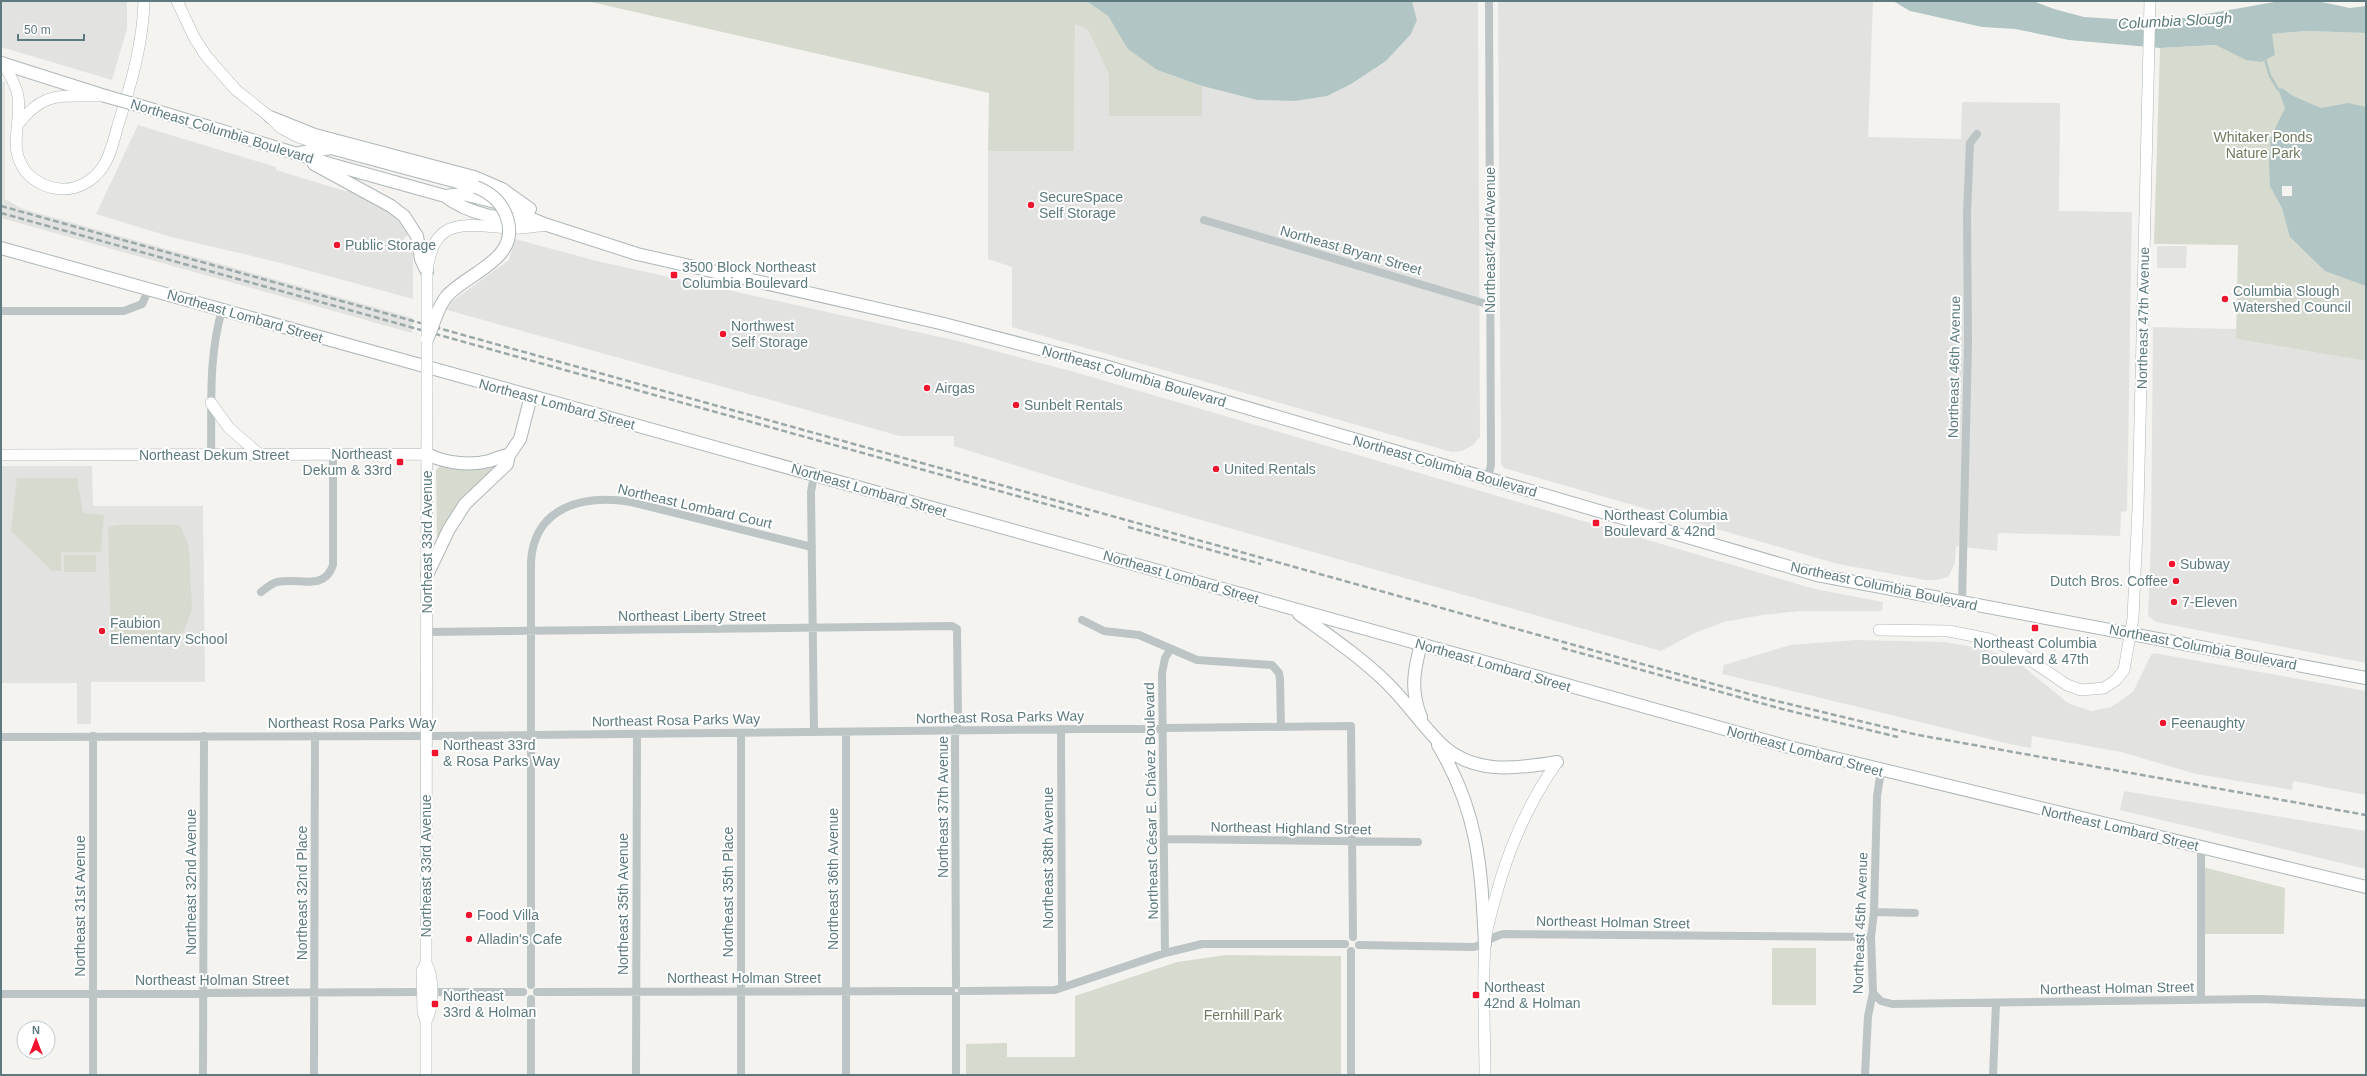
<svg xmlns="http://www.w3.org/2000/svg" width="2367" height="1076" font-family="Arial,sans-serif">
  <rect width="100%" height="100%" fill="#f5f3f0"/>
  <path fill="#e2e3e1" d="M1 1H127V29L112 80 1 47Z
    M1412 1H1478L1480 437 1473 445 1462 451 1452 452 1012 327V267L988 259V151H1074L1075 24 1088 30 1109 75V116H1202V86L1257 100 1295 101 1386 61 1403 41 1417 20Z
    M1498 1H1873L1868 137 1961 139 1962 102 2060 103 2059 211 2132 212 2127 511 2121 512 2120 536 1998 533 1997 551 1956 546 1955 563 1948 577 1937 580H1925L1838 564 1504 468 1501 464Z
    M1 81 5 82V199L23 209 413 318 412 333 1 218Z
    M138 125 276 167V170L345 191 349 190 394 215 410 234 404 238 403 245 406 250 413 253V299L277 262 171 237 96 214Z
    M515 239 597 261 954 340 1078 373 1815 589 1883 602 1882 611H1801L1762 615 1724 622 1695 633 1661 651 1078 485 954 446V436H900L447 310 451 302 509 260Z
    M2157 246H2187L2186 268H2157Z
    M2153 327 2237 329 2236 339 2366 361V663L2156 622 2148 616 2151 537Z
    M1 466H92L93 506H203L205 682H91V724H77V683H1Z
    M1856 640 1945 642 1984 649 2014 659 2068 703 2091 711 2111 707 2133 692 2151 655 2154 653 2366 691V795L2293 781 2292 790 2196 774 2121 752 2032 736 2031 748 2010 744 1722 674 1724 665 1790 645Z
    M2124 791 2366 831V869L2120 810Z"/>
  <path fill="#d6dacf" d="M587 1H1086L1108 16 1129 49 1157 70 1202 86V116H1109V75L1088 30 1075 24 1074 151H988L989 93Z
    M2306 31 2366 33V361L2236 339 2238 245 2154 244 2160 48 2239 44 2271 34Z
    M499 464 466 496 440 537H437L436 470 440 466H484Z
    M17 478H77L83 513 104 515 101 552H61V571H52L11 531Z
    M116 525H180L189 547 192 610 178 645 111 641 108 528Z
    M64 555H96V572H64Z
    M2203 867 2285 888 2284 934H2204Z
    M1772 948H1816V1005H1772Z
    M1226 955 1341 956V1075H966V1044L1007 1043V1057H1075V996L1177 962Z"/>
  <path fill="#b1c6c4" d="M1086 1H1412L1417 20 1411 34 1386 61 1351 84 1327 96 1295 101 1257 100 1202 86 1157 70 1128 49 1108 16Z
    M1893 1H2033L2054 9 2084 17 2161 22 2280 1H2317L2350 8 2366 6V33L2306 31 2272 34 2275 55 2261 62 2246 60 2216 45 2160 48 2069 40 2015 29 1982 27 1910 11Z
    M2282 88 2293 96 2321 108 2348 103 2366 107V286L2325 271 2290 237 2282 208 2270 186 2269 161 2271 137 2285 108 2278 89Z"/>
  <path fill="#f5f3f0" d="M2282 186H2292V196H2282Z"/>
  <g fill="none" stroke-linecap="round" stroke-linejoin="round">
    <path stroke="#b1c6c4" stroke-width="2.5" d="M2265 59 2270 76 2278 89"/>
    <g stroke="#acb7b8" stroke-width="12">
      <path id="secondary" d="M177 1 194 37 206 56 236 90 270 117 281 128 296 136 330 148
        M3 63C9 74 16 84 18 96 22 123 7 148 26 172 35 182 48 188 61 189 77 190 93 181 102 168 111 155 114 139 118 125 131 84 143 44 144 1
        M18 124C45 90 60 97 100 96
        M427 272C433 213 469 226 513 228 524 229 536 226 547 225
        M211 403 229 428 259 454
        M1 455 427 454
        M1879 630 1949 631 1989 639 2020 653 2067 685 2081 690 2104 688 2116 680 2124 670 2133 618 2138 508 2150 1
        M426 1021C434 1006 434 977 426 963
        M426 1075V1021L423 1012 422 971 426 963 427 386
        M1485 1075C1485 1032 1482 987 1485 944 1486 929 1491 914 1495 899 1508 849 1527 805 1557 762"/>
    </g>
    <g stroke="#adb7b8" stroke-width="14">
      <path id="primary" d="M1 63 105 96
        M144 107 330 164 445 196 463 194 516 207 532 219 547 225 637 254 940 323 1101 365 1817 575 2366 678
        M270 117 315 135 474 177 502 189 530 209
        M299 153 331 148 476 187
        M314 164 391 206 404 216 417 236 421 259 427 272
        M445 196C468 214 503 221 532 219
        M1 248 1789 747 2366 887
        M427 454C445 463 469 466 489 461 496 459 501 456 509 455
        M427 575 449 529 465 504 507 464 509 455 520 439 531 396
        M1299 614C1328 635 1359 656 1385 681 1405 700 1420 723 1440 743 1472 775 1516 769 1557 762
        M1421 644C1414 670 1410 691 1421 717
        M1438 745C1479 813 1481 867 1485 944"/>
    </g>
    <path stroke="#bcc4c5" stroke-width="8" d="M1204 220 1490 305
      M1 311H124L142 304 149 289
      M211 455C212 404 208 358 222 310
      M814 475 811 492 814 732
      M1488 479 1491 464 1489 1
      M261 592C265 589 272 583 277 582 298 577 324 592 333 565V454
      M1962 603 1968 343 1967 213 1970 143 1977 134
      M1082 620 1104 631 1139 635 1197 660 1272 665 1279 673 1280 679 1281 727
      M426 632 952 626 957 629 958 722 955 737 956 985
      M1061 729 1062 987
      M1 737 436 736 1351 726 1353 937
      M1164 839 1418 842
      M2201 847V999
      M1874 912 1915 913
      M1359 945 1474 947C1485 944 1494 935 1504 934L1871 937
      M1351 951V1075
      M1165 953 1162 673 1165 658 1170 650
      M531 985V562C534 507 583 494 631 502L812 547
      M962 991 1055 990 1165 953 1202 944H1345
      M430 992H523
      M537 992 951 991
      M1873 993 1881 1001 1892 1004 2259 999 2366 1003
      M1 994 423 992
      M93 1075V736
      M203 1075 204 736
      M314 1075 315 736
      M531 1075V999
      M636 1075 637 734
      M741 1075V733
      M846 1075V732
      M956 1075V996
      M1865 1075 1868 1016 1873 993 1871 937 1874 912 1877 796 1881 771
      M1993 1075 1996 1003"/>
    <use href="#secondary" stroke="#fff" stroke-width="11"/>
    <use href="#primary" stroke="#fff" stroke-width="12"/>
    <path stroke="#9ba8aa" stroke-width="2.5" stroke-dasharray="6 3" stroke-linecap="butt" d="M1 206 1764 698 1918 735 2366 815
      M1 213 1089 516
      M1128 527 1261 564
      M1562 648 1782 709 1898 737"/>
    <g stroke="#acb7b8" stroke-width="12" stroke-linecap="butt">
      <path id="secondary-bridge" d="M427 272V386"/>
    </g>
    <g stroke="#adb7b8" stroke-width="14" stroke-linecap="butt">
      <path id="primary-bridge" d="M105 96 144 107
        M427 339C434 325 436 310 446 297 466 273 521 260 507 218 502 202 491 193 476 187"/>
    </g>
    <use href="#secondary-bridge" stroke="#fff" stroke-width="11"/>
    <use href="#primary-bridge" stroke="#fff" stroke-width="12"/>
  </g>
  <g fill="#f1142c" stroke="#fff" stroke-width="1.5">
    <circle cx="1031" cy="205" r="4"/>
    <circle cx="337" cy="245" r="4"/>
    <rect x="670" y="271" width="8" height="8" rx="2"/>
    <circle cx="2225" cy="299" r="4"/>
    <circle cx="723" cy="334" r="4"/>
    <circle cx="927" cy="388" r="4"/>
    <circle cx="1016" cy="405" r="4"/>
    <rect x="396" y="458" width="8" height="8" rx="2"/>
    <circle cx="1216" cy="469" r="4"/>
    <rect x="1592" y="519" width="8" height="8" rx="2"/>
    <circle cx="2172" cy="564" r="4"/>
    <circle cx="2176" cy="581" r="4"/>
    <circle cx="2174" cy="602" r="4"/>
    <rect x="2031" y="624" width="8" height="8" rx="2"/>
    <circle cx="102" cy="631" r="4"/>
    <circle cx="2163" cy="723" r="4"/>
    <rect x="431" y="749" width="8" height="8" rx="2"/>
    <circle cx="469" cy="915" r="4"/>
    <circle cx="469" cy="939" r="4"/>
    <rect x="1472" y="991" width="8" height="8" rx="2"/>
    <rect x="431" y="1000" width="8" height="8" rx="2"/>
  </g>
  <g text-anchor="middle" stroke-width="4" stroke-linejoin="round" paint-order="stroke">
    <g font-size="14" fill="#5d7a7e" stroke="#fff">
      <text transform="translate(222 131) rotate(17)" y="5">Northeast Columbia Boulevard</text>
      <text transform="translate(1490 240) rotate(-90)" y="5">Northeast 42nd Avenue</text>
      <text transform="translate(1351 250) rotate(16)" y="5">Northeast Bryant Street</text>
      <text transform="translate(245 316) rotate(16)" y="5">Northeast Lombard Street</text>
      <text transform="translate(2143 318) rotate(-89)" y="5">Northeast 47th Avenue</text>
      <text transform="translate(1954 367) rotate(-89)" y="5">Northeast 46th Avenue</text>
      <text transform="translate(1134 376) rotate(16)" y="5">Northeast Columbia Boulevard</text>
      <text transform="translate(557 404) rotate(15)" y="5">Northeast Lombard Street</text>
      <text x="214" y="460">Northeast Dekum Street</text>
      <text transform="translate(1445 466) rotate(16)" y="5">Northeast Columbia Boulevard</text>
      <text transform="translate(869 490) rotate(16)" y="5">Northeast Lombard Street</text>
      <text transform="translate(695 506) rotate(13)" y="5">Northeast Lombard Court</text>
      <text transform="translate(427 542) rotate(-90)" y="5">Northeast 33rd Avenue</text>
      <text transform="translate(1181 577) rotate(16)" y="5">Northeast Lombard Street</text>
      <text transform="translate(1884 586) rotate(12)" y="5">Northeast Columbia Boulevard</text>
      <text x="692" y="621">Northeast Liberty Street</text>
      <text transform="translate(2203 647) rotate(11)" y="5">Northeast Columbia Boulevard</text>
      <text transform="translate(1493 665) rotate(16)" y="5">Northeast Lombard Street</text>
      <text transform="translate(1000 717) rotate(-1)" y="5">Northeast Rosa Parks Way</text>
      <text transform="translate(676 720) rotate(-1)" y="5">Northeast Rosa Parks Way</text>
      <text x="352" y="728">Northeast Rosa Parks Way</text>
      <text transform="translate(1805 751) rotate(15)" y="5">Northeast Lombard Street</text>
      <text transform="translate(1151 801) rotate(-91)" y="5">Northeast César E. Chávez Boulevard</text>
      <text transform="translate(943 807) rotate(-90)" y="5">Northeast 37th Avenue</text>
      <text transform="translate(1291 828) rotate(1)" y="5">Northeast Highland Street</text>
      <text transform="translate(2120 828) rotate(13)" y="5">Northeast Lombard Street</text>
      <text transform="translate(1048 858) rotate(-90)" y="5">Northeast 38th Avenue</text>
      <text transform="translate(426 866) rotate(-90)" y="5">Northeast 33rd Avenue</text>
      <text transform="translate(833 879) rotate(-90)" y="5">Northeast 36th Avenue</text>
      <text transform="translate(191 882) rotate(-90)" y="5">Northeast 32nd Avenue</text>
      <text transform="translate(728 892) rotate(-90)" y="5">Northeast 35th Place</text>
      <text transform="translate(302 893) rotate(-90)" y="5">Northeast 32nd Place</text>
      <text transform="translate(623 904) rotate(-90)" y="5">Northeast 35th Avenue</text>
      <text transform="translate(80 906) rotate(-90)" y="5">Northeast 31st Avenue</text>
      <text transform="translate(1613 922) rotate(1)" y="5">Northeast Holman Street</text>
      <text transform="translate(1860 923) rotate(-88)" y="5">Northeast 45th Avenue</text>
      <text x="744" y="983">Northeast Holman Street</text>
      <text x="212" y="985">Northeast Holman Street</text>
      <text transform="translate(2117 988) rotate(-1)" y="5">Northeast Holman Street</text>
    </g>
    <g font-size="14" fill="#6e7a60" stroke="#fff">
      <text x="2263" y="142">Whitaker Ponds<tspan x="2263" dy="16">Nature Park</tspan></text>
      <text x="1243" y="1020">Fernhill Park</text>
    </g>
    <g font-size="14" fill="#5d7a7e" stroke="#fff" text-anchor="start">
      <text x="1039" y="202">SecureSpace<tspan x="1039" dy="16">Self Storage</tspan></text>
      <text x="345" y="250">Public Storage</text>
      <text x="682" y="272">3500 Block Northeast<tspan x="682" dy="16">Columbia Boulevard</tspan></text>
      <text x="2233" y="296">Columbia Slough<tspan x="2233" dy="16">Watershed Council</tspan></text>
      <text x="731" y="331">Northwest<tspan x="731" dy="16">Self Storage</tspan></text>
      <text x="935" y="393">Airgas</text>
      <text x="1024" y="410">Sunbelt Rentals</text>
      <text x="392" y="459" text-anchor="end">Northeast<tspan x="392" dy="16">Dekum &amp; 33rd</tspan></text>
      <text x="1224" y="474">United Rentals</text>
      <text x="1604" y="520">Northeast Columbia<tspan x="1604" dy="16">Boulevard &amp; 42nd</tspan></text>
      <text x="2180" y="569">Subway</text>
      <text x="2168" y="586" text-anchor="end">Dutch Bros. Coffee</text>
      <text x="2182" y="607">7-Eleven</text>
      <text x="110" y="628">Faubion<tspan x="110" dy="16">Elementary School</tspan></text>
      <text x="2035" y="648" text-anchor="middle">Northeast Columbia<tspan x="2035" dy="16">Boulevard &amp; 47th</tspan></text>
      <text x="2171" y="728">Feenaughty</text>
      <text x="443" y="750">Northeast 33rd<tspan x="443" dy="16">&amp; Rosa Parks Way</tspan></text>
      <text x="477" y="920">Food Villa</text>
      <text x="477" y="944">Alladin's Cafe</text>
      <text x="1484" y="992">Northeast<tspan x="1484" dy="16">42nd &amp; Holman</tspan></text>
      <text x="443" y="1001">Northeast<tspan x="443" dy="16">33rd &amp; Holman</tspan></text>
    </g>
    <g font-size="15" font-style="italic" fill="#587a78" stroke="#fff">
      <text transform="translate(2175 21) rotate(-3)" y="5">Columbia Slough</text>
    </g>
  </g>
  <rect width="2367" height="1076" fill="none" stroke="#5d7a7e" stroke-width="4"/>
  <g transform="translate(36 1040)"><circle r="19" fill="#ffffff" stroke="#becacb"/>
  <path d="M0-3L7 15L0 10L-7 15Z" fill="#f1142c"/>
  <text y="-6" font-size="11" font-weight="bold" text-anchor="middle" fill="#5d7a7e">N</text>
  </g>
  <path d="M18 34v6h66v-6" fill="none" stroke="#5d7a7e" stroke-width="2"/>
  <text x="24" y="34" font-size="12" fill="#5d7a7e" stroke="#ffffff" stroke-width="3" paint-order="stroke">50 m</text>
</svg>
